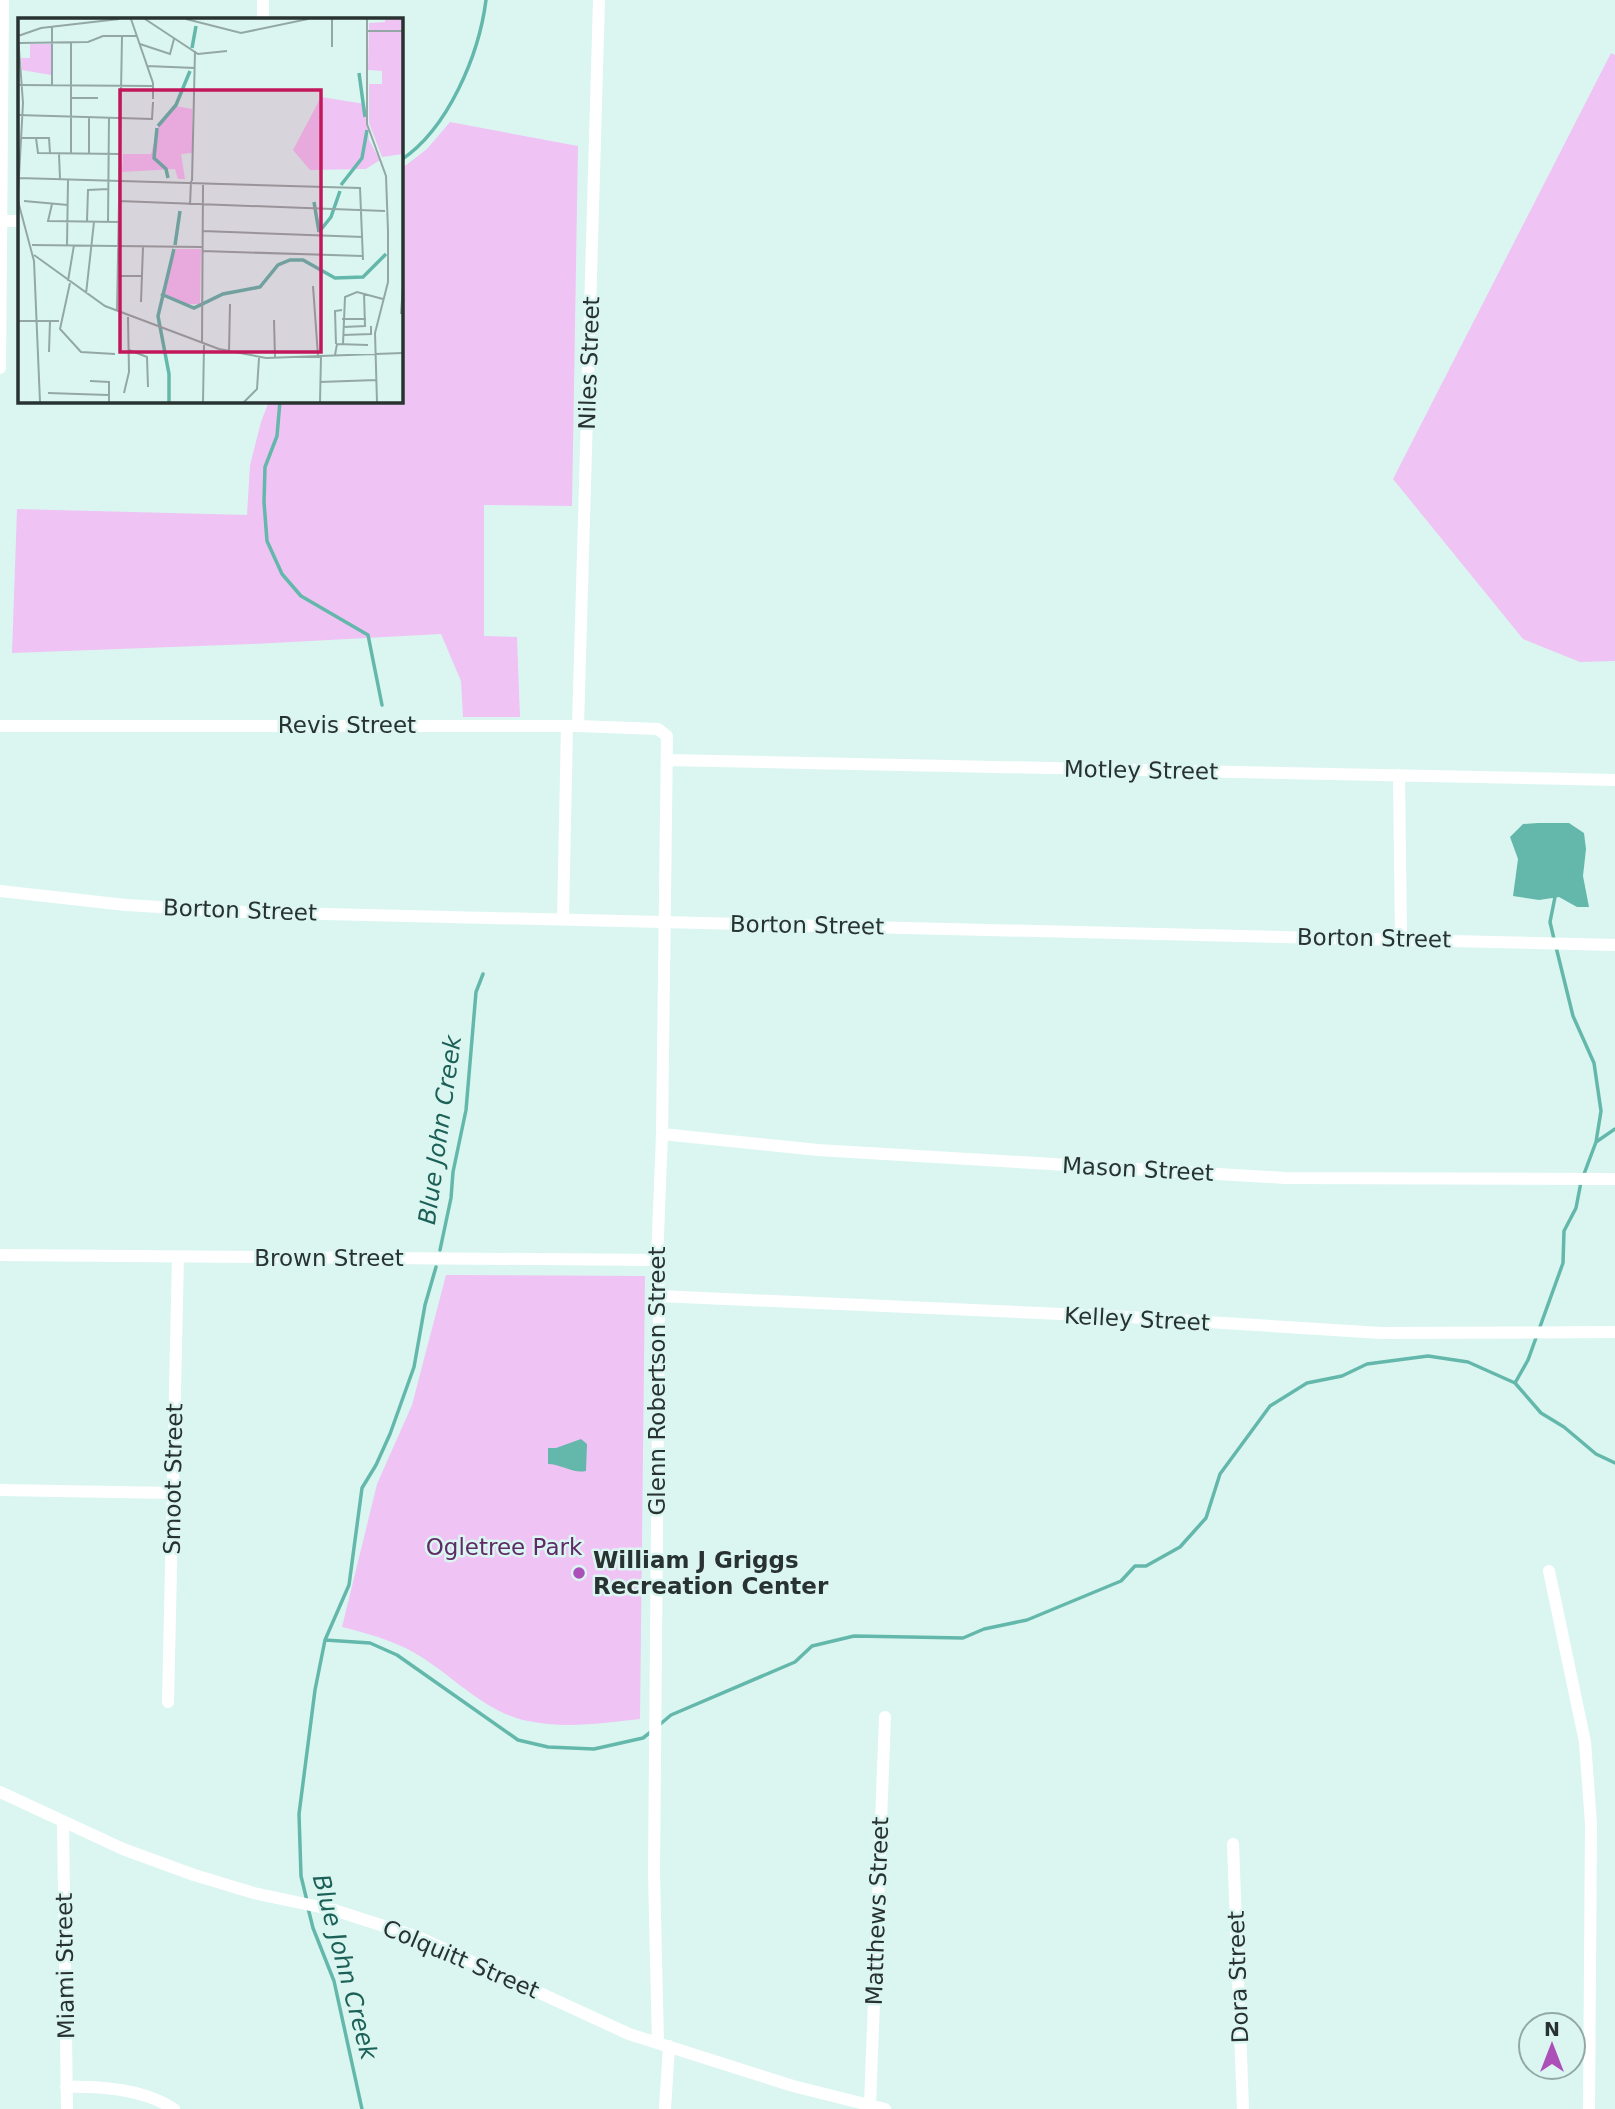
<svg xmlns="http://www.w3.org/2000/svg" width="1615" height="2109" font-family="'DejaVu Sans',sans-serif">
  <rect width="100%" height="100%" fill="#dbf6f1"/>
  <path fill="#efc3f4" d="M1611 53 1615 55V661L1580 662 1523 639 1393 479Z
    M450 122 578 146 572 506 484 505V636L517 637 520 717H463L461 681 441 634 252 644 12 653 17 509 247 515 250 465 261 422 269 401H401V169L427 149Z
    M446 1275 645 1276 640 1719C603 1723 565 1729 528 1721 483 1712 452 1674 413 1652 392 1640 366 1633 342 1627L377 1484 412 1405Z"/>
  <path fill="#64b8ab" d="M1538 823H1569L1584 833 1586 849 1583 876 1589 907H1577L1559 897 1539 900 1513 896 1518 859 1510 837 1523 824Z
    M581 1439 587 1444 586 1471C574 1474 561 1464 548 1464V1448H556Z"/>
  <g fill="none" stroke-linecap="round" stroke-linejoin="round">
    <path stroke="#64b8ab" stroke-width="3.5" d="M401 160C448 129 479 55 486 0
      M280 401 277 436 265 467 264 502 267 541 282 574 301 596 368 635 382 705
      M1554 939 1550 922 1555 897
      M1556 947 1573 1016 1594 1063 1601 1111 1596 1142 1584 1174
      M1596 1142 1615 1129
      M440 1250 451 1198 453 1172 466 1110 476 992 483 974
      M1515 1383 1528 1360 1563 1263 1564 1231 1576 1208 1581 1182
      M325 1640 370 1643 397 1655 518 1740 548 1747 594 1749 643 1738 652 1731
      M658 1726 671 1715 795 1662 812 1646 854 1636 963 1638 984 1629 1027 1620 1121 1581 1135 1566H1146L1180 1547 1206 1518 1220 1474 1270 1406 1307 1383 1342 1376 1367 1364 1428 1356 1468 1362 1515 1383 1541 1413 1564 1427 1596 1454 1615 1463
      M307 1901 301 1876 299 1814 315 1690 325 1640 349 1585 362 1488 376 1465 390 1434 414 1367 425 1305 436 1267
      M308 1908 313 1928 334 1981 362 2109"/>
    <path stroke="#fff" stroke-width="12" d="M263 19V0
      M0 221H19
      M0 368 3 0
      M0 726H578L658 729 667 736 662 1134 657 1260 659 1296 654 1873 658 2043
      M578 726 599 0
      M667 760 1615 780
      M1399 775 1401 939
      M0 891 126 905 244 912 1615 945
      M563 919 567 726
      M662 1134 818 1150 1285 1178 1615 1179
      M0 1255 657 1260
      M659 1296 1128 1317 1381 1333 1615 1332
      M0 1490 173 1493
      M1549 1571 1585 1742 1591 1824 1589 2109
      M168 1702 178 1257
      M0 1792 123 1849 194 1875 254 1893 334 1910 418 1937 629 2034 793 2086 885 2109
      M63 1823 67 2109
      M1233 1844 1243 2109
      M66 2087C101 2086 143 2089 174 2109
      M870 2105 885 1717
      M665 2109 669 2046"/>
  </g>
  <circle fill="#ac4fb9" stroke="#dbf6f1" stroke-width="2.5" cx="579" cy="1573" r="7"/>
  <g text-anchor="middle" stroke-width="5" stroke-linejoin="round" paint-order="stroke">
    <g font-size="23" fill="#283230" stroke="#dbf6f1">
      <text transform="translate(589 363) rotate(-88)" y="8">Niles Street</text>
      <text x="347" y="733">Revis Street</text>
      <text transform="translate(1141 770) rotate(1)" y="8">Motley Street</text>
      <text transform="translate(240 910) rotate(2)" y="8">Borton Street</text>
      <text transform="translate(807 925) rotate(1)" y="8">Borton Street</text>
      <text transform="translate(1374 938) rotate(1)" y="8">Borton Street</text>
      <text transform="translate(1138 1169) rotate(3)" y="8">Mason Street</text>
      <text x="329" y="1266">Brown Street</text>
      <text transform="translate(1137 1319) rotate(3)" y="8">Kelley Street</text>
      <text transform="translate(657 1381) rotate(-90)" y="8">Glenn Robertson Street</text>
      <text transform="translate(173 1479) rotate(-89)" y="8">Smoot Street</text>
      <text transform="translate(877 1911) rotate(-88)" y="8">Matthews Street</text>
      <text transform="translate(461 1959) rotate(23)" y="8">Colquitt Street</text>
      <text transform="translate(65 1966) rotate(-91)" y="8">Miami Street</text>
      <text transform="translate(1238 1977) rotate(-92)" y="8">Dora Street</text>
    </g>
    <g font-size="23" fill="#5f2a66" stroke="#dbf6f1">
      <text x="504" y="1555">Ogletree Park</text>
    </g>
    <g font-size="23" font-weight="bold" fill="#283230" stroke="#dbf6f1" text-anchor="start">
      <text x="593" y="1568">William J Griggs<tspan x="593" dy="26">Recreation Center</tspan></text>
    </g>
    <g font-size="24" font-style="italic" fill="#1c6158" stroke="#dbf6f1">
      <text transform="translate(440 1130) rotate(-82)" y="8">Blue John Creek</text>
      <text transform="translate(345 1967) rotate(75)" y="8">Blue John Creek</text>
    </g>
  </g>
  <g transform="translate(18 18)">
    <rect width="385" height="385" fill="#dbf6f1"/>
    <path d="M367 1H385V136L364 139 351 105V66H364V53L350 52 351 5 367 4ZM12 26H33V57L4 52 3 40H12ZM303 79 347 86 351 122 362 142 348 151 292 152 275 132ZM158 88 174 91V135L163 136 167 161H160L157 151 104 154 105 136H133L141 106ZM158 231H183L182 286H168L145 275Z" fill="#efc3f4"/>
    <path fill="none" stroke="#64b8ab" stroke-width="3.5" d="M174 30 178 8M341 55 347 99M140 108 158 87 172 53M139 110 136 140 148 151 150 160M323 167 344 140 349 112M296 184 301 214M301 214 313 199 322 173M157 227 162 193M143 276 176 290 205 276 242 269 260 247 272 242H285L317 260 345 259 368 236M151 384V356L140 298 156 231"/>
    <path fill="none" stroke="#93a8a4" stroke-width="2" d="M113 1 135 65V81M127 1 180 36 209 33M168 1 223 15 290 1M349 1V106L368 158 370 213V264L357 315 359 384M34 9V67M349 13H385M0 18 23 10 101 1M53 24V136M1 25 70 24 85 18H118M122 26 152 36 156 21M314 29V1M129 48 177 50M0 67 135 68M54 80H80M0 97 134 101 135 84M4 120H31L32 135M18 120 20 135 102 136M41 136 42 161M71 136V99M1 160 342 170 345 242M174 163 177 33M0 176 5 85 0 18M0 183 16 243 22 384M6 183 50 187M101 183 367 193M34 186 30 203 101 204M172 187 173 163M69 203 70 172 90 171M90 204 91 100M185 213 345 219M14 227 184 229M49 227 50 162M184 233 344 238M16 237 87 288 201 331 248 340 385 335M100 258H124M50 263 56 227M52 265 42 311 63 334 97 336M295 268 300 338M346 275 347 308M68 276 76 204M123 284 125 229M99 293 104 19M383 296 385 267M324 301H348M256 302 257 340M0 303H41M325 309 348 308M325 317 353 316V308M184 326 185 167M318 326 317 293 324 292M325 326 327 279 339 274 365 281M111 332 129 339 130 369M31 334 32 303M211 334 212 286M317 337 319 326 350 327M72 363 91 364V384M302 364 358 362M30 375 90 377M106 375 111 354 110 299M185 384 186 327M226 384 239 371 241 340M302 384 303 338"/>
    <path fill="#c2185b" fill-opacity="0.15" stroke="#c2185b" stroke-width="3.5" d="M102 72H303V334H102Z"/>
    <rect width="385" height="385" fill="none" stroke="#283230" stroke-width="3.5"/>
  </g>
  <g transform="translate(1552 2046)"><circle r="33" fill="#dbf6f1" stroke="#93a8a4" stroke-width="2"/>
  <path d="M0-5L12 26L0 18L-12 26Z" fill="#ac4fb9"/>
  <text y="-10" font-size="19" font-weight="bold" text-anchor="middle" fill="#283230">N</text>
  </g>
</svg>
